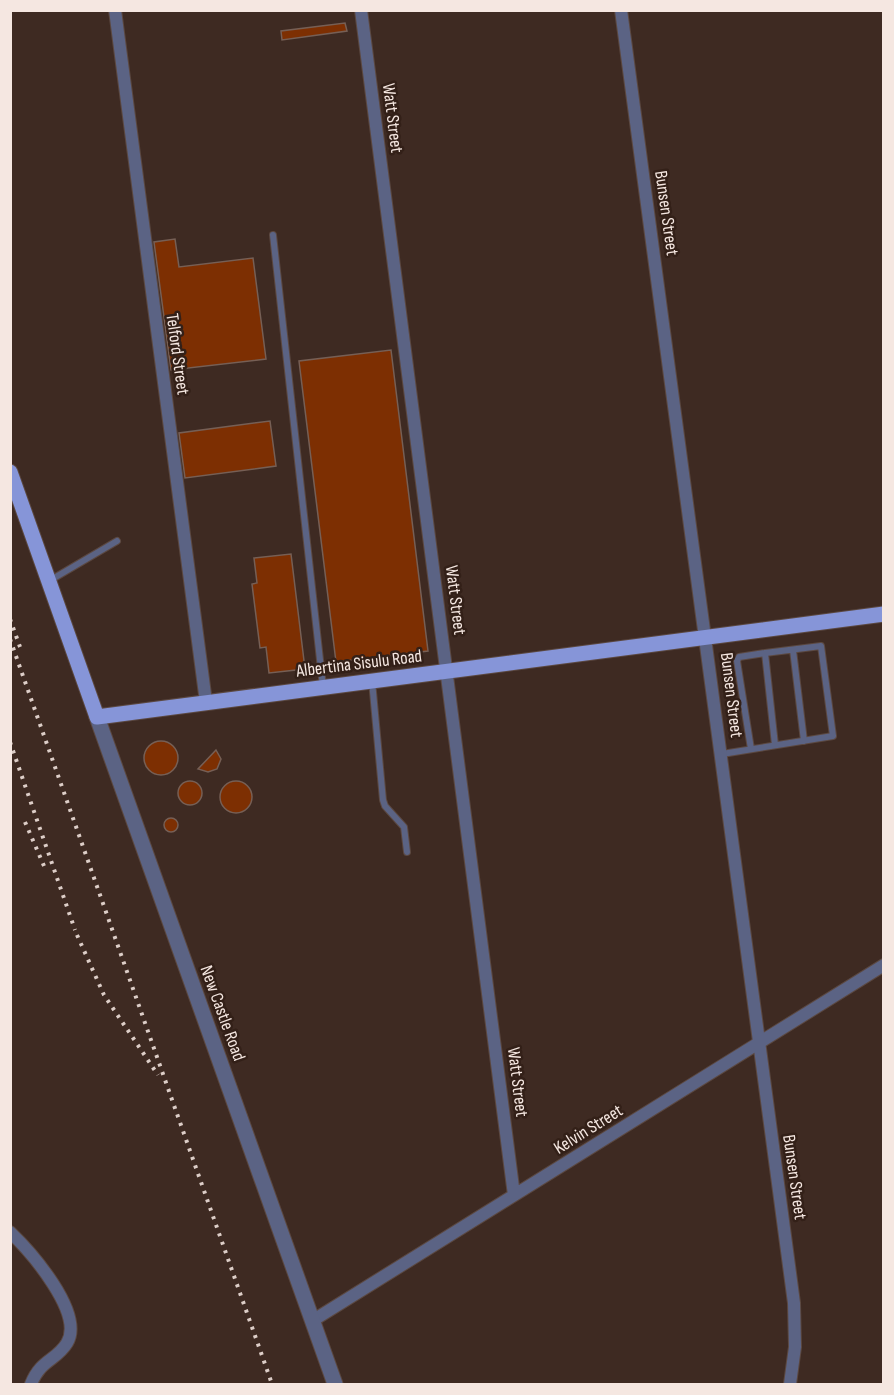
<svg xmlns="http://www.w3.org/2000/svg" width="894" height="1395" font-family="'Sofia Sans Condensed',sans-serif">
  <rect width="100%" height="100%" fill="#3e2a22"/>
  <path fill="#7d2f02" stroke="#765f55" stroke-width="1.5" d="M345 23 347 31 282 40 281 31Z
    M175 239 179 267 253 258 266 359 171 370 154 242Z
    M391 350 428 651 336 662 299 361Z
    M270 421 276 466 185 478 179 433Z
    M291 554 305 669 269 673 266 647 260 648 252 584 257 583 254 558Z
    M144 758a17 17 0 1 1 34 0a17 17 0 1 1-34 0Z
    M216 750 221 759 217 769 208 772 198 769Z
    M220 797a16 16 0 1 1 32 0a16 16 0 1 1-32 0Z
    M178 793a12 12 0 1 1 24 0a12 12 0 1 1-24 0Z
    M164 825a7 7 0 1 1 14 0a7 7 0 1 1-14 0Z"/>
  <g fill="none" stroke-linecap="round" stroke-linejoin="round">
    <g stroke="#5b4841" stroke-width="8">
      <path id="service" d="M273 235 323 687
        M49 581 117 541
        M793 650 804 741
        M372 681 383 800 385 806 404 827 407 852
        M751 749 737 661 739 657 765 653 775 745
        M722 754 833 736 821 646 765 653"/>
    </g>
    <g stroke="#5b4841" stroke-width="14">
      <path id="minor" d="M115 10 206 702
        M361 10 514 1195
        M621 10 794 1303 795 1347 790 1384
        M10 1232C30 1251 85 1313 67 1343 56 1361 41 1359 31 1384
        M312 1321 884 965"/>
    </g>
    <g stroke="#5b4841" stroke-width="17">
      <path id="tertiary" d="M97 717 335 1384"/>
    </g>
    <g stroke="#5b4841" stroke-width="17">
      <path id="primary" d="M10 472 97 717 884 614"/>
    </g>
    <use href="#service" stroke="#5b6384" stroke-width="6"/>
    <use href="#minor" stroke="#5b6384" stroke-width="12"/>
    <use href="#tertiary" stroke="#5b6384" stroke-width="15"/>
    <use href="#primary" stroke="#8695d8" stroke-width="15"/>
    <path stroke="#ddcec8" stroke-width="4" stroke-dasharray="3 6" stroke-linecap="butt" d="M10 619 20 647
      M10 639 272 1384
      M10 742 75 930
      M25 822 44 866
      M77 935 104 995 158 1075"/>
  </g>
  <g text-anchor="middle" stroke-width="5" stroke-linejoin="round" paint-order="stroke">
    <g font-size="18" fill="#f5e7e1" stroke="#332018">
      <text transform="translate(393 118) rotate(83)" y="6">Watt Street</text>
      <text transform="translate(667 213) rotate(82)" y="6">Bunsen Street</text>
      <text transform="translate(178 354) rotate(82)" y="6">Telford Street</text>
      <text transform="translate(456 600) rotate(83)" y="6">Watt Street</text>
      <text transform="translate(359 663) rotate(-7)" y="6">Albertina Sisulu Road</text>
      <text transform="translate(732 695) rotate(83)" y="6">Bunsen Street</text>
      <text transform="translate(223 1013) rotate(70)" y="6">New Castle Road</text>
      <text transform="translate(518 1082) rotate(83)" y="6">Watt Street</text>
      <text transform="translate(588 1129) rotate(-32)" y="6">Kelvin Street</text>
      <text transform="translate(795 1177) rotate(82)" y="6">Bunsen Street</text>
    </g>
  </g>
  <rect width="894" height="1395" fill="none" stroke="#f5e7e1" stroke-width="24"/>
</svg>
